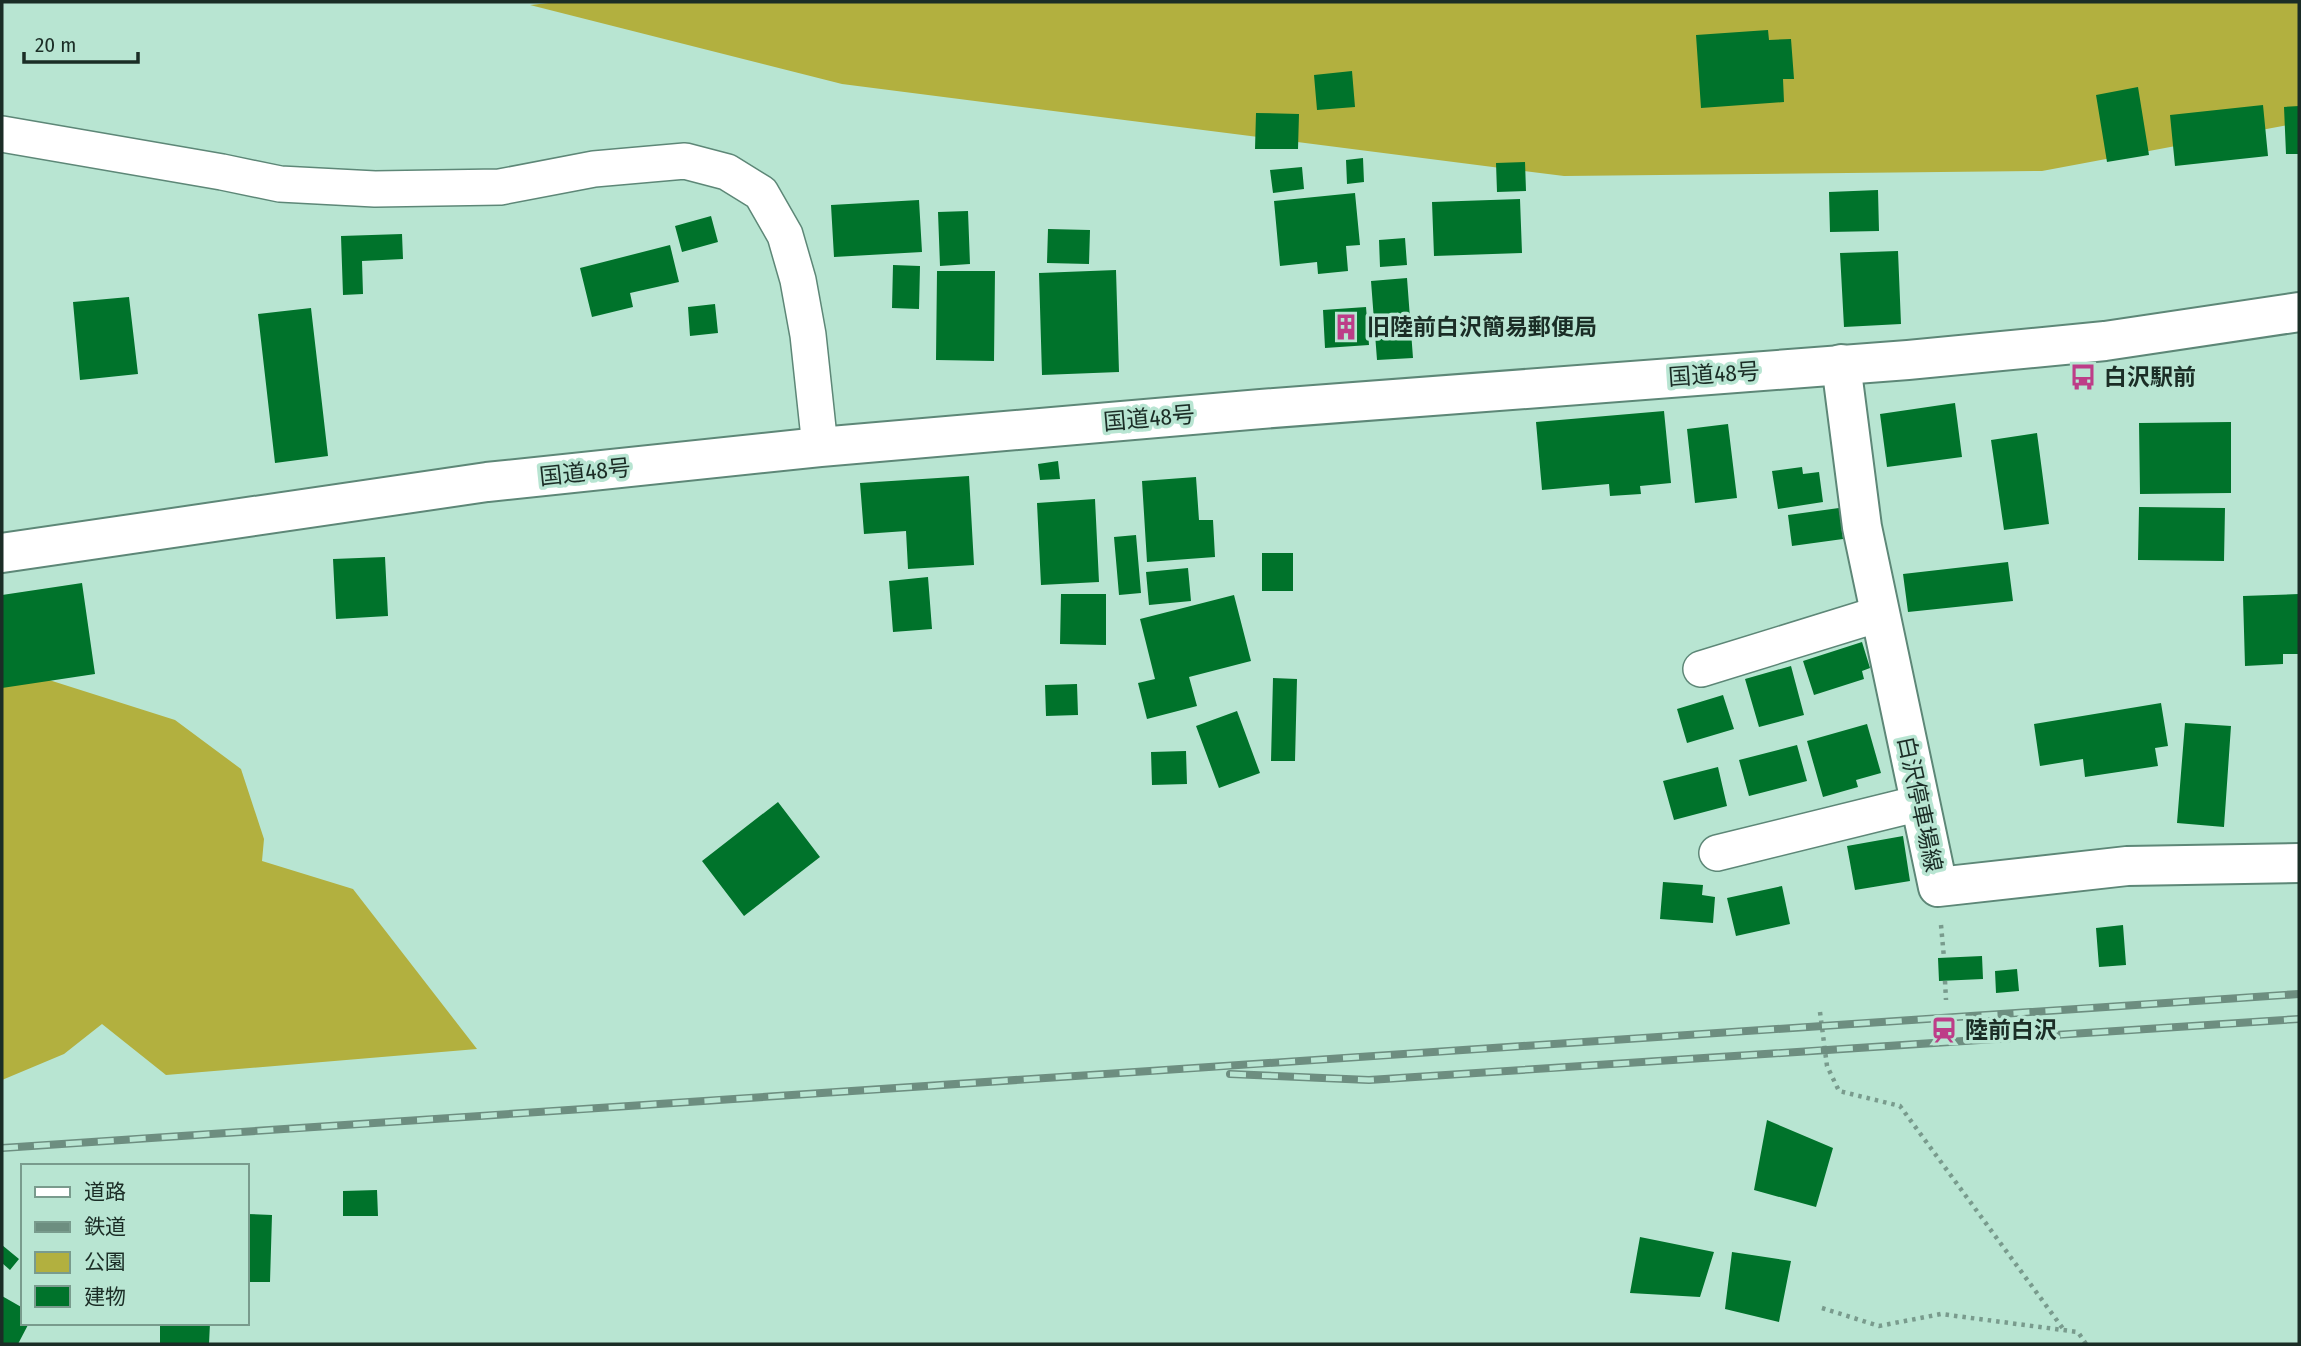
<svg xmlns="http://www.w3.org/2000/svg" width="2301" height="1346" font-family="'Fira Sans Condensed','Noto Sans JP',sans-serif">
  <rect width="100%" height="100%" fill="#b8e5d2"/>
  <path fill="#b2b03f" d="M558 2H2299V123L2042 171 1564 176 842 84 530 5Z
    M2 670 27 673 175 720 241 769 264 839 262 861 353 889 477 1049 166 1075 102 1024 64 1054 2 1080Z"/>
  <path fill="#00732b" d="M1768 30 1769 40 1791 39 1794 79H1783L1784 102 1701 108 1696 35Z
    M1352 71 1355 107 1317 110 1314 75Z
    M2138 87 2149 155 2107 162 2096 95Z
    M2263 105 2268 156 2175 166 2170 115Z
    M2299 106V154H2286L2284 107Z
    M1256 113 1299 114 1298 149H1255Z
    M1363 158 1364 182 1347 184 1346 160Z
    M1525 162 1526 191 1497 192 1496 163Z
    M1302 167 1304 189 1273 193 1270 170Z
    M1878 190 1879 231 1830 232 1829 192Z
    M1355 193 1360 245 1346 246 1348 271 1318 274 1317 262 1280 266 1274 201Z
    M1520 199 1522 253 1434 256 1432 202Z
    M919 200 922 252 834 257 831 205Z
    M968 211 970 264 940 266 938 212Z
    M711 216 718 242 682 252 675 226Z
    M1048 229 1090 230 1089 264 1047 263Z
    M402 234 403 259 362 261 363 294 343 295 341 236Z
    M1405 238 1407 265 1380 267 1379 240Z
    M670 245 679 282 630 293 633 307 592 317 580 268Z
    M1898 251 1901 324 1844 327 1840 253Z
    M893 265 920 266 919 309 892 308Z
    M1116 270 1119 372 1042 375 1039 273Z
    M937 271H995L994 361 936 360Z
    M1407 278 1413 358 1377 360 1371 281Z
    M129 297 138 374 80 380 73 302Z
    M715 304 718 333 690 336 688 307Z
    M1366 307 1369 345 1325 348 1323 310Z
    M311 308 328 456 275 463 258 314Z
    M1955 403 1962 457 1887 467 1880 414Z
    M1664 411 1671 483 1640 486 1641 494 1610 496 1609 484 1542 490 1536 422Z
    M2231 422V493L2140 494 2139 423Z
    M1728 424 1737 498 1695 503 1687 429Z
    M2037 433 2049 524 2004 530 1991 440Z
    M1058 461 1060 479 1040 480 1038 464Z
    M1802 467 1803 474 1819 472 1823 502 1778 509 1772 471Z
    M969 476 974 565 908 569 906 531 864 534 860 483Z
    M1196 477 1199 520H1213L1215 557 1147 562 1142 481Z
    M1095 499 1099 582 1041 585 1037 503Z
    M2139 507 2225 508 2224 561 2138 560Z
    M1839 508 1843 539 1792 546 1788 515Z
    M1136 535 1141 593 1119 595 1114 537Z
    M1262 553H1293V591H1262Z
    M385 557 388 616 336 619 333 559Z
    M2008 562 2013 601 1908 612 1903 574Z
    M1188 568 1191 601 1149 605 1146 572Z
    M928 577 932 629 893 632 889 581Z
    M82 583 95 674 2 688V595Z
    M1061 594H1106V645L1060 644Z
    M2299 594 2298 654H2283V664L2245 666 2243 596Z
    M1234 595 1251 661 1189 677 1197 706 1147 719 1138 683 1155 679 1140 619Z
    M1862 642 1870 668 1862 671 1864 679 1814 695 1803 661Z
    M1791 666 1804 715 1759 727 1745 679Z
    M1273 678 1297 679 1295 761H1271Z
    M1077 684 1078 715 1046 716 1045 685Z
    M1723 695 1734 729 1687 743 1677 709Z
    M2161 703 2168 746 2155 748 2158 766 2085 777 2083 759 2040 766 2034 724Z
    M1237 711 1260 773 1219 788 1196 726Z
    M2185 723 2231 726 2224 827 2177 823Z
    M1867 724 1881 773 1856 780 1858 787 1823 797 1807 741Z
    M1797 745 1807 781 1749 796 1739 760Z
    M1186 751 1187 784 1152 785 1151 752Z
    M1718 767 1727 806 1674 820 1663 781Z
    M778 802 820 857 744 916 702 861Z
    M1903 836 1910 881 1855 890 1847 846Z
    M1663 882 1703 885 1702 895 1715 897 1713 923 1660 919Z
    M1782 886 1790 924 1736 936 1727 898Z
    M2123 925 2126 965 2099 967 2096 928Z
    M1982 956 1983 979 1939 981 1938 958Z
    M2017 969 2019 991 1996 993 1995 971Z
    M1767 1120 1833 1148 1816 1207 1754 1190Z
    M377 1190 378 1216H343V1191Z
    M247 1214 272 1215 270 1282H247Z
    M1640 1237 1714 1252 1700 1297 1630 1293Z
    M2 1245 19 1259 10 1270 2 1263Z
    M1732 1252 1791 1261 1779 1322 1725 1309Z
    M2 1296 23 1308V1323H29L18 1344H2Z
    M160 1323H210L209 1344H160Z"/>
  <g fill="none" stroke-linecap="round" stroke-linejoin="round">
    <g stroke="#5d8777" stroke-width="38">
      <path id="minor" d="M2 134 222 172 280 184 375 189 500 187 594 169 685 161 727 172 761 193 785 235 798 280 808 335 820 447
        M1701 669 1879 614
        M1717 853 1920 803"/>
    </g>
    <g stroke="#5d8777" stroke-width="42">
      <path id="secondary" d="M1841 364 1862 527 1938 887 2127 866 2299 863"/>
    </g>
    <g stroke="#5d8777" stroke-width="42">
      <path id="trunk" d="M2 553 487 482 820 447 1261 409 1908 360 2105 341 2299 312"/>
    </g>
    <path stroke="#799b8d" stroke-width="4.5" stroke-dasharray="3.5 5" stroke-linecap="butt" d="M1941 925 1944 958
      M1945 981 1946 1000
      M1820 1012 1827 1066 1839 1091 1900 1106 2064 1330
      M1822 1308 1879 1326 1941 1314 2078 1332 2086 1344"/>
    <use href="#minor" stroke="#fff" stroke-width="35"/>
    <use href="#secondary" stroke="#fff" stroke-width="38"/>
    <use href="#trunk" stroke="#fff" stroke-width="38"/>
    <g stroke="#6d8e80" stroke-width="8">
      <path id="rail" d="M1230 1074 1369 1080 2299 1019
        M2 1148 2299 994"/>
    </g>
    <use href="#rail" stroke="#b8e5d2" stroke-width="5" stroke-dasharray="16" stroke-linecap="butt"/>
  </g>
  <defs>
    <g id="building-bare" transform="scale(2.1)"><path d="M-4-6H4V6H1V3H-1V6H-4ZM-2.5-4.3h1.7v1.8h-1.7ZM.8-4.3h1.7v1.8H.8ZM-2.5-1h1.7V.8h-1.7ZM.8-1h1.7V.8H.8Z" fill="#bd3d88" stroke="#b8e5d2" stroke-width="2.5" paint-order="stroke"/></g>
    <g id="bus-bare" transform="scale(2.1)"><path d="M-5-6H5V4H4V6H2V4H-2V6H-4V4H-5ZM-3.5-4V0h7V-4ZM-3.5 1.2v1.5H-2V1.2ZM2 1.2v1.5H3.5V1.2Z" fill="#bd3d88" stroke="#b8e5d2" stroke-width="2.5" paint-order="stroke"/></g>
    <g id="station-bare" transform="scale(2.1)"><path d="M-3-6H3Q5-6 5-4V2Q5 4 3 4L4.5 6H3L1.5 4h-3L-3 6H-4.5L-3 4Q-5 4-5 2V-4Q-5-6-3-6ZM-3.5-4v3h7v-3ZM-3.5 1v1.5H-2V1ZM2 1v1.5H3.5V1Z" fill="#bd3d88" stroke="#b8e5d2" stroke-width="2.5" paint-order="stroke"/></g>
  </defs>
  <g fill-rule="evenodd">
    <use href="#building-bare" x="1346" y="327"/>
    <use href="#bus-bare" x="2083" y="377"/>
    <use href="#station-bare" x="1944" y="1030"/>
  </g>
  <g text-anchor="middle" stroke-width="7" stroke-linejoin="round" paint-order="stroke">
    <g font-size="23" font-weight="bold" fill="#1b2d26" stroke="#b8e5d2" text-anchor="start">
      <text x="1367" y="335">旧陸前白沢簡易郵便局</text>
      <text x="2104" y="385">白沢駅前</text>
      <text x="1965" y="1038">陸前白沢</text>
    </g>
    <g font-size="23" fill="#1b2d26" stroke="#b8e5d2">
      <text transform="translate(1714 374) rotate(-4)" y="8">国道48号</text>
      <text transform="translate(1149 418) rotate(-5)" y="8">国道48号</text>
      <text transform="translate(585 472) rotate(-6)" y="8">国道48号</text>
      <text transform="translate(1920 804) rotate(78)" y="8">白沢停車場線</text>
    </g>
  </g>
  <rect width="2301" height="1346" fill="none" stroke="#1b2d26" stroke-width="7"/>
  <rect x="21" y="1164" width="228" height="161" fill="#b8e5d2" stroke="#799b8d" stroke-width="2"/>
  <rect x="35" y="1187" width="35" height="10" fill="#ffffff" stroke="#799b8d" stroke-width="2"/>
  <text x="84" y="1199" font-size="21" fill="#1b2d26">道路</text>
  <rect x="35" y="1222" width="35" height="10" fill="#6d8e80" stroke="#799b8d" stroke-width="2"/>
  <text x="84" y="1234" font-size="21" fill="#1b2d26">鉄道</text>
  <rect x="35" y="1252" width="35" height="21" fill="#b2b03f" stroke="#799b8d" stroke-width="2"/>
  <text x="84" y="1269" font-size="21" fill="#1b2d26">公園</text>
  <rect x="35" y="1286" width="35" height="21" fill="#00732b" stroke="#799b8d" stroke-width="2"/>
  <text x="84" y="1304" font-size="21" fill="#1b2d26">建物</text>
  <path d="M24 52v10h114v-10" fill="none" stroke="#1b2d26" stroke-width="3.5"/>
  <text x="35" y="52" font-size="21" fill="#1b2d26" stroke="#b8e5d2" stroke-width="5" paint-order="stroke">20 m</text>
</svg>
